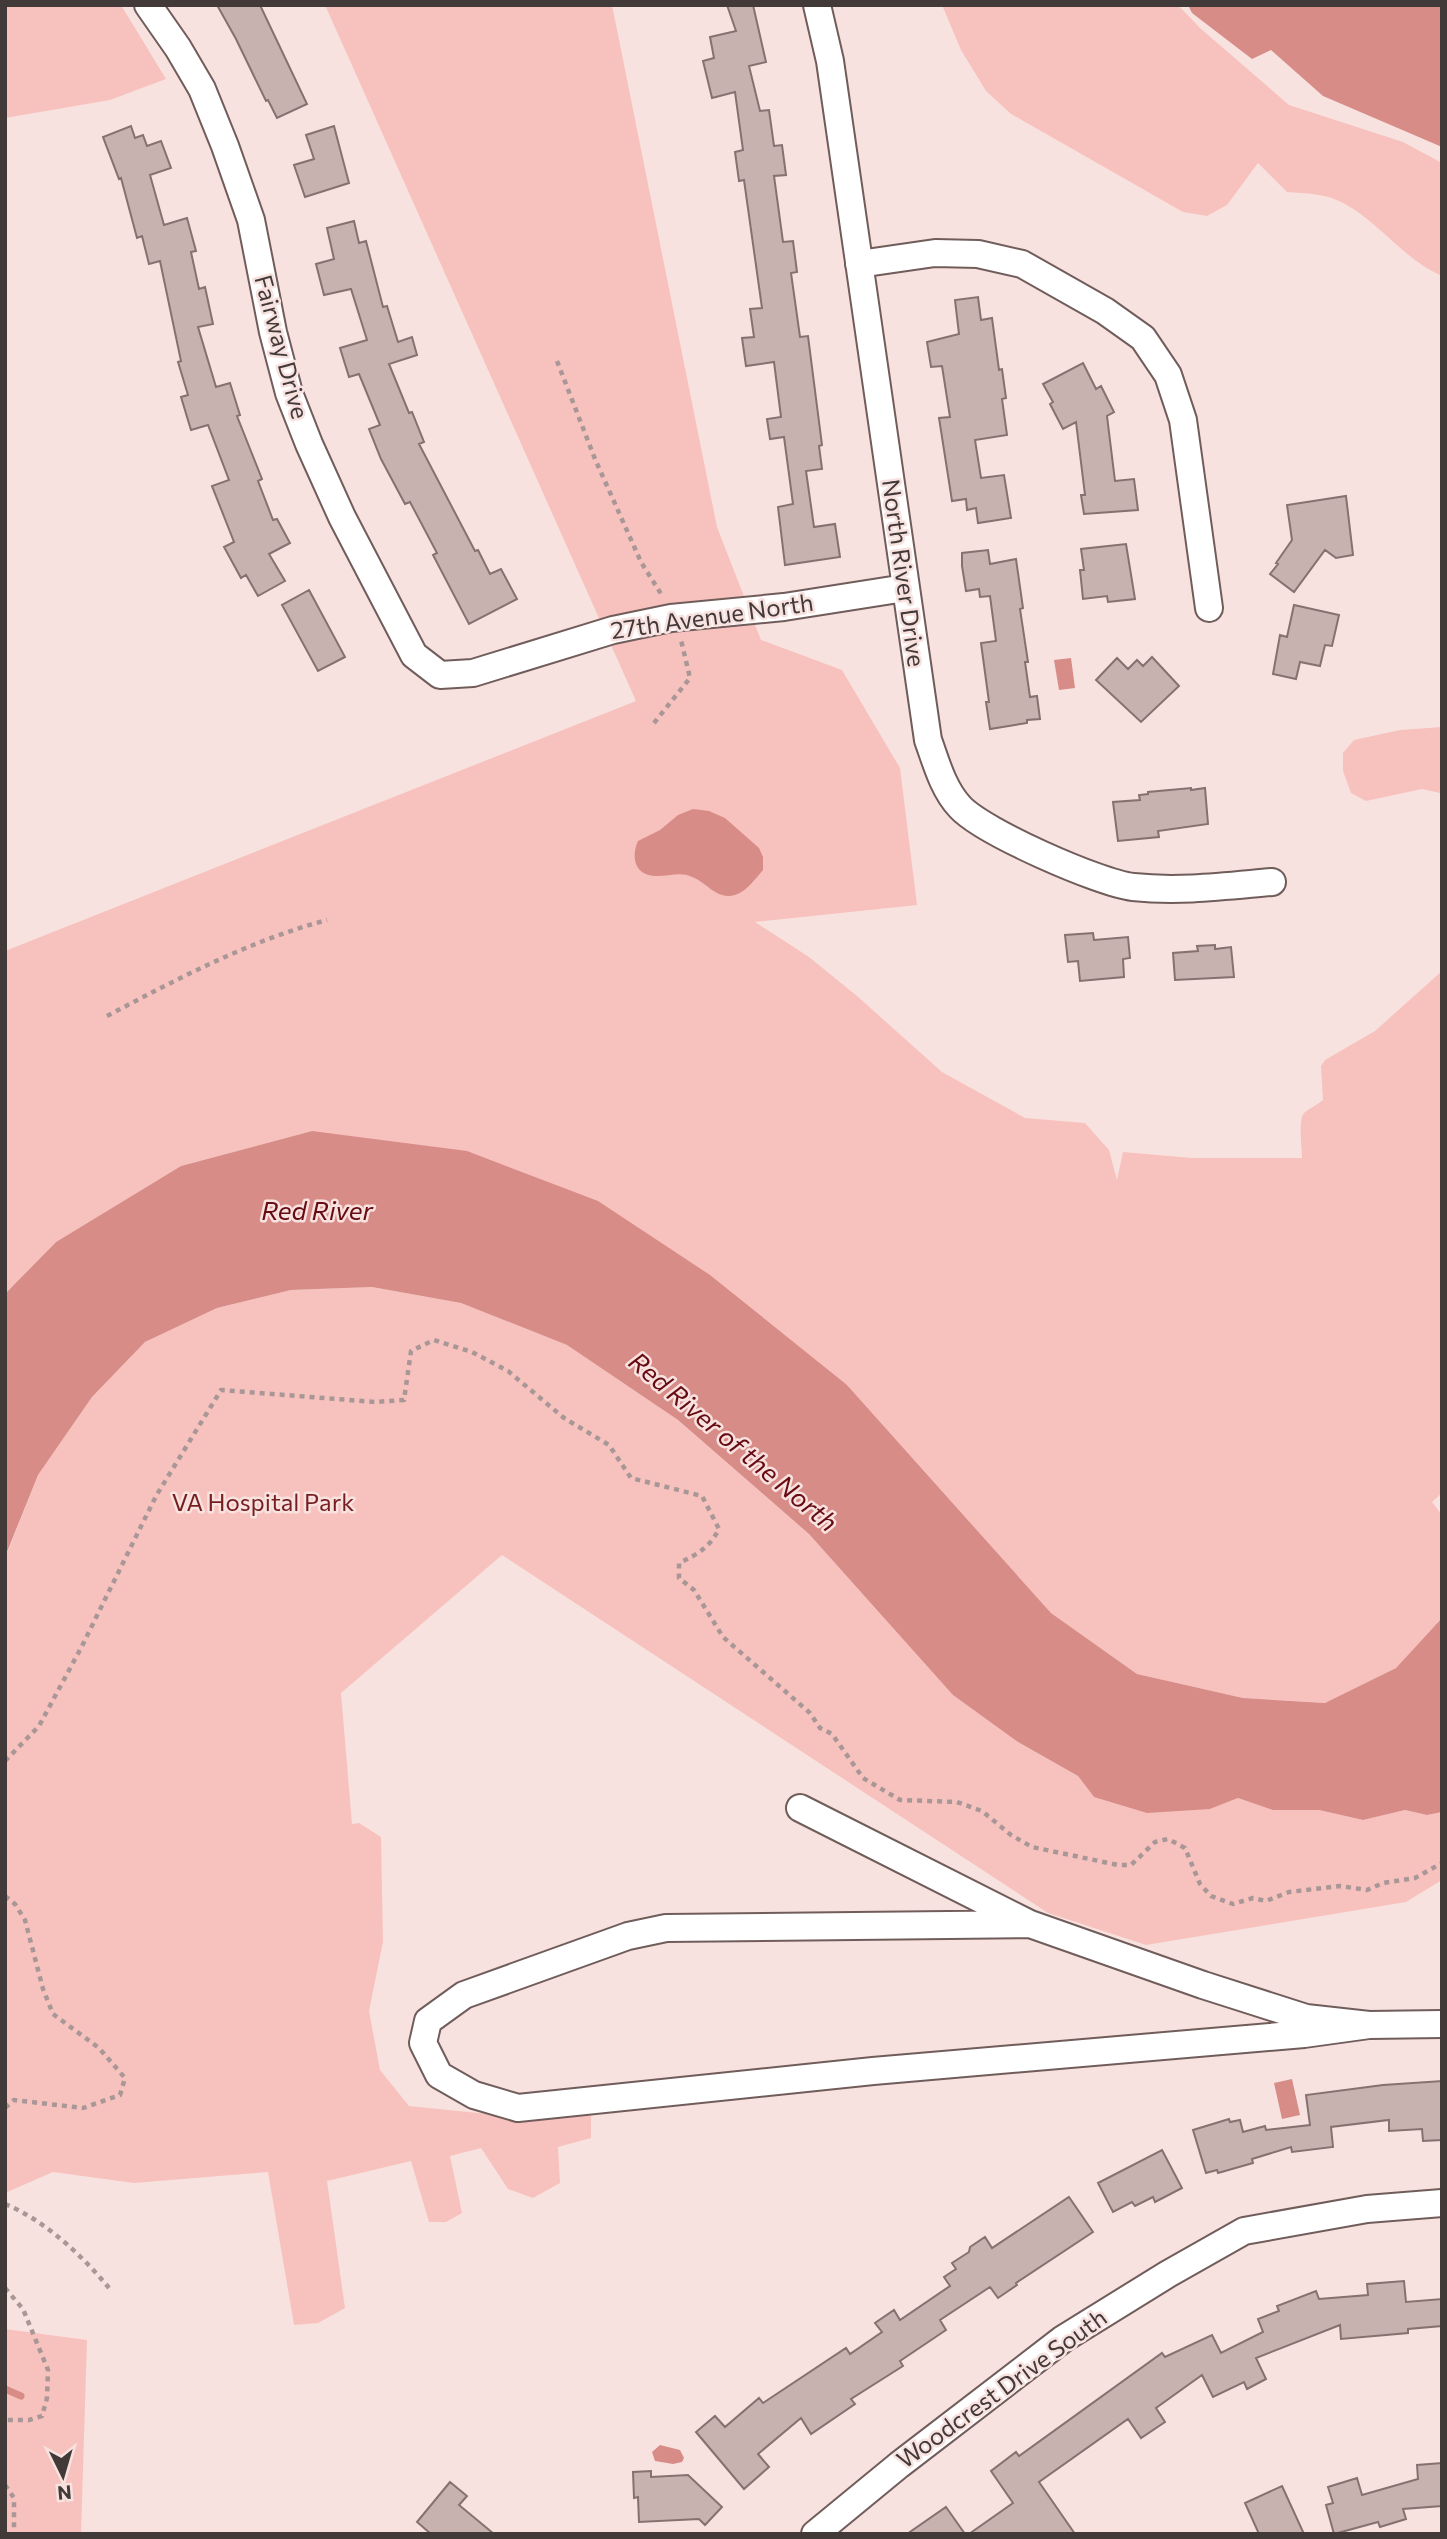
<svg xmlns="http://www.w3.org/2000/svg" width="1447" height="2539" font-family="Commissioner,sans-serif">
  <rect width="100%" height="100%" fill="#f8e2df"/>
  <path fill="#f7c2be" d="M5 5H121L166 79 110 100 5 118Z
    M325 5H612L717 527 761 640 842 670 900 768 917 905 755 922 809 957 857 996 942 1072 1025 1118 1085 1123 1109 1150 1117 1180 1123 1152 1192 1158H1302C1302 1149 1298 1119 1304 1113 1310 1108 1317 1105 1323 1100L1321 1066 1325 1060 1375 1031 1442 971V1493L1432 1502 1442 1515V1618L1396 1668 1326 1703 1243 1698 1137 1674 1051 1613 847 1385 312 1131 181 1166 56 1242 5 1294V951L636 701Z
    M942 5H1178L1200 28 1289 105 1403 142 1442 163V276C1402 258 1381 224 1345 204 1328 194 1306 193 1287 192L1258 163 1227 205 1207 216 1183 212 1011 114 986 91 961 50Z
    M1442 727V797L1440 793 1422 789 1366 801 1351 793 1343 771V753L1354 740 1400 730Z
    M372 1287 461 1303 567 1345 678 1420 809 1534 900 1635 1018 1742 1078 1776 1094 1797 1210 1809 1238 1798 1273 1810H1319L1363 1820 1405 1810 1427 1815 1442 1812V1880L1406 1902 1146 1945 1048 1913 502 1555 341 1693 352 1824 359 1823 381 1837 383 1942 369 2011 380 2070 409 2106 478 2113 542 2116 591 2110V2138L558 2147 560 2183 533 2198 508 2189 481 2148 450 2156 462 2213 446 2222H429L411 2161 327 2181 345 2308 318 2323 294 2325 268 2172 134 2183 53 2172 5 2193 6 1556 38 1475 92 1397 145 1342 217 1308 291 1290Z
    M5 2329 87 2340 81 2534H5Z"/>
  <path fill="#d78c87" d="M1188 5H1442V147L1323 96 1271 50 1252 59 1192 13Z
    M1071 658 1075 688 1059 690 1054 660Z
    M693 809 709 811 725 818 759 848 763 857V870C755 879 747 891 735 895 716 900 708 883 692 877 680 871 667 877 655 876 634 875 631 856 638 841L660 830 678 815Z
    M312 1131 467 1151 598 1201 710 1275 847 1385 1051 1613 1137 1674 1243 1698 1325 1703 1396 1668 1442 1618V1812L1427 1815 1405 1810 1363 1820 1319 1810H1273L1238 1798 1210 1809 1147 1813 1094 1797 1078 1776 1018 1742 953 1695 809 1534 678 1420 567 1345 461 1303 372 1287 291 1290 217 1308 145 1342 92 1397 38 1475 5 1557V1294L56 1242 181 1166Z
    M1292 2079 1300 2115 1282 2119 1274 2083Z
    M660 2445 680 2450 684 2458 682 2462 673 2464 655 2461 652 2452Z"/>
  <g fill="none" stroke-linecap="round" stroke-linejoin="round">
    <path stroke="#d78c87" stroke-width="7" d="M5 2389 21 2396"/>
  </g>
  <path fill="#c7b2b0" stroke="#85716f" stroke-width="2" d="M217 5H260L307 104 277 118 268 100 266 101 236 39Z
    M727 5H753L766 62 749 66 760 111 769 110 774 146 782 145 786 175 774 176 783 242 793 241 797 272 791 273 800 337 808 336 822 445 819 446 822 469 806 471 814 527 835 524 840 557 785 565 778 507 793 504 784 437 770 439 767 419 781 417 774 362 746 366 742 338 754 337 750 309 762 308 744 180 739 181 735 152 743 150 735 92 712 98 703 61 714 58 710 37 736 31Z
    M131 126 135 138 143 135 147 146 161 141 171 168 150 175 164 225 187 218 196 251 191 252 199 289 205 287 213 324 198 327 216 387 230 383 240 415 237 416 262 479 258 481 273 520 277 519 290 543 269 554 285 581 258 596 246 575 241 578 224 547 234 542 212 486 229 480 208 425 191 430 181 397 188 395 178 362 181 361 160 261 149 264 142 236 137 238 121 178 119 179 103 137Z
    M334 126 349 183 305 197 294 165 314 159 306 135Z
    M354 221 359 243 366 241 383 307 387 306 398 342 412 337 417 355 389 364 409 413 412 412 424 442 419 444 475 551 478 550 490 574 501 569 517 599 469 624 433 555 437 553 410 502 405 504 381 459 369 429 380 425 359 374 349 377 340 348 367 340 351 289 324 295 316 264 334 259 327 228Z
    M978 297 981 320 992 318 999 370 1002 369 1006 398 1002 399 1007 435 975 440 981 478 1004 475 1011 518 978 523 976 508 967 510 966 499 952 501 939 418 950 417 942 366 931 367 927 342 959 334 955 300Z
    M1083 363 1096 389 1101 386 1114 412 1107 416 1115 481 1134 479 1138 510 1084 514 1081 495H1085L1076 422 1063 429 1050 404 1053 402 1043 384Z
    M1346 496 1353 555 1336 558 1325 550 1294 592 1270 574 1278 564 1276 563 1292 540 1287 505Z
    M1126 544 1135 599 1108 602 1107 596 1083 599 1080 570H1084L1081 549Z
    M988 550 990 564 1016 559 1023 608 1020 609 1028 662H1025L1030 697 1037 696 1040 719 1027 720V723L990 729 986 702H989L981 643 996 641 990 596 980 597 979 589 966 591 962 566V553Z
    M309 590 345 657 318 671 282 605Z
    M1294 605 1339 615 1332 646 1325 645 1320 666 1300 662 1296 679 1273 674 1280 635 1287 637Z
    M1152 657 1179 686 1141 722 1096 680 1117 658 1128 669 1137 660 1143 666Z
    M1191 788V790L1205 788 1208 824 1158 831 1159 837 1118 841 1113 802 1140 800 1139 795 1148 794V792Z
    M1093 933 1094 940 1128 937 1130 958 1123 959 1124 977 1080 981 1078 961 1068 962 1065 935Z
    M1215 945V949L1231 947 1234 977 1175 980 1173 953 1198 951 1197 946Z
    M1442 2081V2140L1423 2141 1422 2129 1389 2131V2120L1331 2127 1333 2147 1292 2152 1291 2147 1252 2159 1253 2163 1218 2173 1217 2170 1206 2173 1193 2130 1229 2119 1230 2122 1240 2120 1243 2132 1265 2126 1266 2130 1310 2125 1306 2095 1383 2085Z
    M1162 2150 1182 2188 1155 2202 1153 2197 1135 2206 1132 2202 1113 2212 1098 2183Z
    M1069 2197 1093 2232 1016 2283 1017 2285 998 2298 990 2287 940 2320 946 2330 900 2361 903 2366 851 2399 855 2404 811 2434 801 2418 758 2454 769 2467 744 2489 696 2432 715 2416 725 2427 759 2398 763 2403 846 2348 850 2354 882 2332 875 2323 894 2310 900 2320 950 2286 944 2277 956 2269 952 2263 969 2252 970 2247 985 2237 992 2248Z
    M1404 2281 1406 2302 1442 2299V2326L1408 2329V2333L1341 2339 1340 2325 1256 2358 1266 2379 1247 2389 1244 2382 1213 2397 1202 2375 1156 2408 1165 2422 1141 2438 1128 2419 1039 2482 1075 2534H969L1013 2503 991 2471 1016 2452 1019 2456 1162 2353 1165 2357 1212 2335 1221 2353 1263 2332 1258 2319 1279 2311 1277 2306 1316 2291 1319 2299 1368 2295 1367 2284Z
    M1442 2463V2506L1403 2509 1406 2519 1380 2527 1378 2522 1334 2534 1326 2505 1333 2503 1328 2487 1357 2478 1362 2495 1418 2479 1417 2465Z
    M651 2471V2477L688 2475 722 2507 705 2525 699 2519 639 2522 638 2497 634 2498 633 2472Z
    M450 2482 467 2496 459 2505 494 2534H431L417 2522Z
    M1282 2486 1304 2534H1259L1245 2503Z
    M946 2507 965 2534H907Z"/>
  <g fill="none" stroke-linecap="round" stroke-linejoin="round">
    <g stroke="#705d5b" stroke-width="30">
      <path id="minor" d="M148 5 178 48 202 89 225 146 251 220 273 332 289 393 309 444 342 517 414 655 440 675 473 673 613 630 671 618 784 607 905 588
        M817 5 830 61 928 740C936 762 943 789 960 807 983 832 1099 883 1133 887 1180 892 1226 886 1272 882
        M859 264 935 253 978 254 1022 264 1105 311 1143 338 1168 375 1183 420 1209 608
        M800 1808 1030 1924 1203 1985 1306 2018 1369 2025 1442 2024
        M1030 1924 666 1928 628 1936 464 1995 428 2021 423 2043 439 2075 474 2095 518 2108 873 2071 1304 2034 1369 2025
        M815 2534 899 2465 1063 2339 1168 2274 1244 2231 1367 2209 1442 2203"/>
    </g>
    <path stroke="#a89796" stroke-width="4.5" stroke-dasharray="5 5" stroke-linecap="butt" d="M557 361 595 459 641 562 663 597
      M654 723 690 678 681 640
      M107 1016C179 978 249 941 327 920
      M5 1761 39 1726 81 1648 156 1496 221 1390 375 1402 404 1400 411 1351 434 1340 472 1352 508 1371 564 1418 609 1445 631 1478 702 1496 719 1529C709 1548 698 1554 679 1563V1578L694 1590 723 1637 810 1713 820 1728 832 1734 863 1778 900 1800 957 1802 982 1811 1011 1835 1032 1847 1118 1865H1131L1155 1842 1168 1839 1185 1848 1200 1884 1211 1896 1233 1904 1253 1898 1266 1901 1289 1892 1340 1886 1367 1890 1383 1883 1415 1878 1442 1863
      M5 1896 15 1904 25 1920 43 1989 53 2014 99 2048 125 2078 120 2095 83 2108 14 2100 5 2108
      M5 2204C44 2220 82 2255 109 2288
      M5 2288 23 2309 48 2370 47 2398 42 2416 29 2420H5
      M5 2485 14 2498V2534"/>
    <use href="#minor" stroke="#fff" stroke-width="26"/>
  </g>
  <g text-anchor="middle" stroke-width="5" stroke-linejoin="round" paint-order="stroke">
    <g font-size="24" fill="#423939" stroke="#f8e2df">
      <text transform="translate(281 347) rotate(75)" y="8">Fairway Drive</text>
      <text transform="translate(903 573) rotate(82)" y="8">North River Drive</text>
      <text transform="translate(712 617) rotate(-8)" y="8">27th Avenue North</text>
      <text transform="translate(1002 2389) rotate(-36)" y="8">Woodcrest Drive South</text>
    </g>
    <g font-size="24" fill="#751d1f" stroke="#f8e2df">
      <text x="263" y="1511">VA Hospital Park</text>
    </g>
    <g font-size="26" font-style="italic" fill="#660b12" stroke="#f8e2df">
      <text x="317" y="1220">Red River</text>
      <text transform="translate(733 1442) rotate(40)" y="9">Red River of the North</text>
    </g>
  </g>
  <rect width="1447" height="2539" fill="none" stroke="#423939" stroke-width="14"/>
  <g transform="translate(63 2476) rotate(175)" stroke="#f8e2df" stroke-width="5" paint-order="stroke">
  <path d="M0-5L12 26L0 18L-12 26Z" fill="#423939"/>
  <text y="-10" font-size="19" font-weight="bold" text-anchor="middle" fill="#423939">N</text>
  </g>
</svg>
